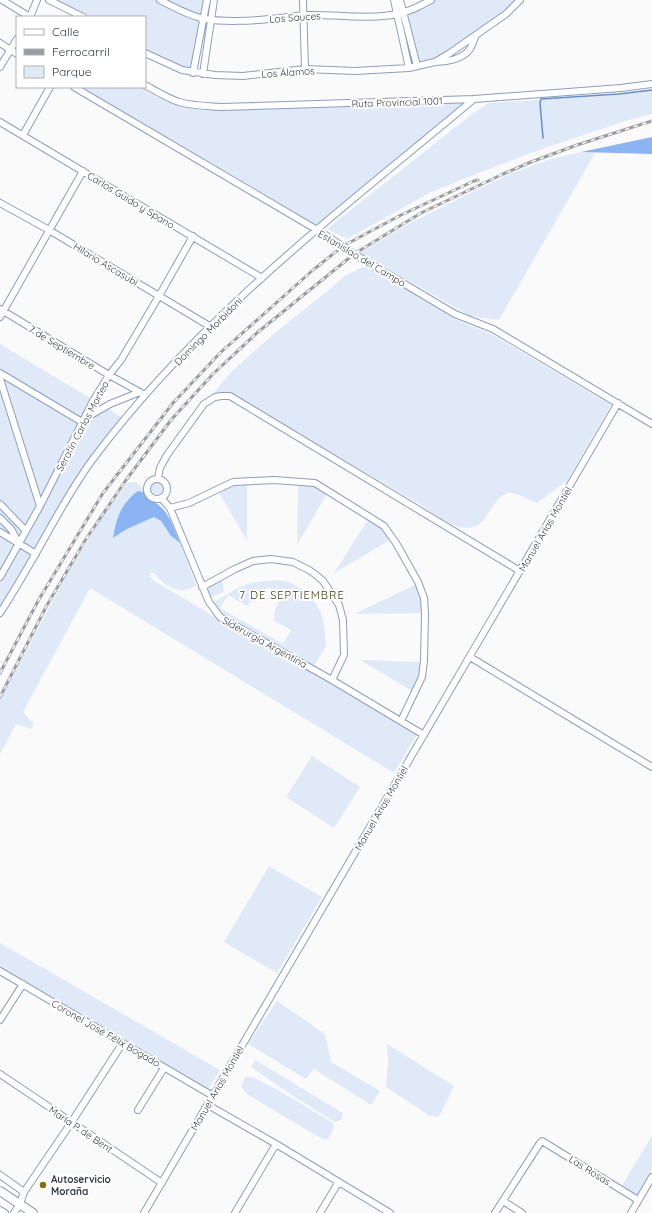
<svg xmlns="http://www.w3.org/2000/svg" width="652" height="1213" font-family="Quicksand,sans-serif">
  <rect width="100%" height="100%" fill="#fafafa"/>
  <path fill="#dfe9f8" fill-rule="evenodd" d="M53 0H155L162 4 197 18 201 22 193 67 188 70 145 50V17H88Z
    M166 0H204L202 12 198 15 186 10Z
    M436 0H516V1L501 15 449 51 427 62H420L418 59 407 15 408 13Z
    M81 87H140L157 97 179 106 207 109 468 102 314 227Z
    M652 90V114L625 121 545 148 494 167 431 192 347 239 327 229 472 114 489 103 619 95Z
    M581 152 595 153 499 320 470 316 360 253 410 223 458 199 512 173 551 159Z
    M362 267 370 268 457 320 491 334 611 405 567 481 537 503C529 500 517 492 508 493 502 494 498 500 494 505 490 510 484 521 479 524 461 537 435 514 421 505L230 393H220L211 396 231 372 276 332 325 293 345 276Z
    M0 344 125 419 92 460 0 613Z
    M136 482 142 487 144 492 138 491C121 502 116 518 114 538L127 529 154 517 161 521 171 536 180 543 196 585C181 597 164 586 154 573H150V577L156 582 217 618 418 733 394 773 90 588 23 712 33 723V727L31 729 16 724 0 754V700L66 576 103 516 127 483Z
    M151 488a6 6 0 1 1 12 0a6 6 0 1 1-12 0Z
    M233 483H247V541L218 491Z
    M298 483 314 485 328 492 297 545Z
    M369 518 383 527 392 539 334 573Z
    M222 579 224 592 210 598 207 589 208 585Z
    M278 580 289 582 302 589 311 596 321 612 324 624 326 647 313 667 224 616 218 611 213 603C225 596 237 586 252 583 261 581 269 581 278 580ZM269 588C284 591 279 603 274 613L275 617 273 620 291 630 283 644 220 608 228 595 247 606 250 602H254L261 591Z
    M417 584 422 599 423 613 354 614Z
    M360 660 421 662 420 676 414 692Z
    M312 756 360 787 334 828 286 797Z
    M269 866 322 897 277 973 224 942Z
    M0 943 220 1070 208 1090 0 968Z
    M277 1001 325 1034 331 1062 380 1091 371 1105 314 1069 306 1079 248 1044Z
    M387 1044 454 1086 441 1113 437 1117 430 1116 386 1087 388 1064Z
    M255 1060 264 1065 303 1089 343 1113 341 1120 335 1122C306 1105 278 1086 251 1067Z
    M245 1077H252L278 1090 333 1123C335 1130 331 1136 326 1140L315 1135 247 1094 241 1087Z
    M652 1136V1171L637 1196 622 1185Z"/>
  <path fill="#8cb4f3" d="M652 137V154L581 152Z
    M138 491 144 492C150 502 156 501 163 509 171 518 175 532 180 543L171 536 161 521 154 517 127 529 113 538C116 519 121 503 138 491Z"/>
  <g fill="none" stroke-linecap="round" stroke-linejoin="round">
    <path stroke="#678bc6" stroke-width="1.5" d="M543 138 540 103 541 99 619 94 652 90"/>
    <g stroke="#8d9eb9" stroke-width="8">
      <path id="minor" d="M2 0 30 17
        M49 0 83 17
        M160 0C174 7 189 16 205 19 223 22 251 21 269 19 281 18 293 16 306 15 336 14 367 20 397 14 409 12 420 6 431 0
        M303 0 305 69
        M394 0 409 68
        M400 0 417 66
        M30 17 37 0
        M0 43 17 54
        M145 53 182 70 215 75 243 76 305 69 355 71 409 68 435 62 450 53 506 14 520 0
        M436 62C447 62 463 59 470 49 472 45 474 41 475 37
        M0 67 17 39
        M193 73 207 0
        M203 74 214 0
        M145 85C156 91 167 98 179 102 193 106 207 106 221 107L474 99 621 88 652 84
        M74 87 324 234 354 254 455 314 493 329 652 424
        M0 122 262 278
        M23 135 50 87
        M0 203 49 230 211 327
        M0 309 109 375 145 395
        M0 317 83 171
        M0 373 82 422
        M0 379 40 506
        M84 419 110 404 140 392
        M158 478 160 468 167 455 204 404 215 397 222 396H230L520 571
        M147 489a10 10 0 1 1 20 0a10 10 0 1 1-20 0Z
        M161 498 170 508 209 602 220 617 332 680 424 735
        M0 504 26 531
        M170 508 189 503 233 482 274 480 315 483 384 526 396 543 418 582 424 598 425 614 424 661 422 677 401 721
        M0 518 11 529 18 542
        M0 532 36 554
        M0 577 40 506 93 401 109 375 121 360 159 296 193 236
        M202 587 235 569 253 561 271 559 293 562 309 570 316 575 323 581 339 605 343 620 344 655 332 680
        M0 613C18 585 34 557 50 528 64 504 77 480 93 459 198 318 340 211 474 99
        M470 657 652 767
        M0 971 213 1096
        M0 1020 23 984
        M0 1074 162 1183
        M208 1105 276 1144 390 1213
        M138 1110 164 1068
        M0 1175 24 1192
        M503 1201 522 1213
        M0 1210 5 1213
        M14 1213 20 1204 24 1192 71 1123 122 1044
        M144 1213 618 403
        M235 1213 276 1144
        M320 1213 338 1183
        M495 1213 540 1143 542 1141 638 1200
        M631 1213 652 1177"/>
    </g>
    <g stroke="#8d9eb9" stroke-width="10">
      <path id="major" d="M0 1191 33 1213"/>
    </g>
    <use href="#minor" stroke="#fff" stroke-width="6"/>
    <use href="#major" stroke="#fff" stroke-width="8"/>
    <g stroke="#989ba0" stroke-width="3">
      <path id="rail" d="M0 673 38 601 103 493 173 403 220 353 313 270 343 246 401 215 474 181 478 180
        M0 697 47 605 86 539 126 480 171 420 213 374 258 332 354 254 421 213 503 174 531 162 577 145 652 121"/>
    </g>
    <use href="#rail" stroke="#fff" stroke-width="1.5" stroke-dasharray="4.5" stroke-linecap="butt"/>
  </g>
  <circle fill="#807315" stroke="#fff" stroke-width="1.5" cx="43" cy="1185" r="4"/>
  <g text-anchor="middle" stroke-width="4" stroke-linejoin="round" paint-order="stroke">
    <g font-size="10" fill="#313843" stroke="#fff">
      <text transform="translate(295 17) rotate(-4)" y="4">Los Sauces</text>
      <text transform="translate(288 72) rotate(-4)" y="4">Los Álamos</text>
      <text transform="translate(397 102) rotate(-2)" y="4">Ruta Provincial 1001</text>
      <text transform="translate(131 200) rotate(31)" y="4">Carlos Guido y Spano</text>
      <text transform="translate(362 258) rotate(31)" y="4">Estanislao del Campo</text>
      <text transform="translate(106 264) rotate(31)" y="4">Hilario Ascasubi</text>
      <text transform="translate(208 331) rotate(-45)" y="4">Domingo Morbidoni</text>
      <text transform="translate(62 347) rotate(31)" y="4">7 de Septiembre</text>
      <text transform="translate(82 426) rotate(-62)" y="4">Serafín Carlos Morteo</text>
      <text transform="translate(545 529) rotate(-60)" y="4">Manuel Arias Montiel</text>
      <text transform="translate(265 642) rotate(29)" y="4">Siderurgia Argentina</text>
      <text transform="translate(381 808) rotate(-60)" y="4">Manuel Arias Montiel</text>
      <text transform="translate(106 1033) rotate(30)" y="4">Coronel José Félix Bogado</text>
      <text transform="translate(217 1088) rotate(-60)" y="4">Manuel Arias Montiel</text>
      <text transform="translate(81 1129) rotate(34)" y="4">María P. de Bent</text>
      <text transform="translate(590 1170) rotate(32)" y="4">Las Rosas</text>
    </g>
    <g font-size="10" font-weight="bold" fill="#313843" stroke="#fff" text-anchor="start">
      <text x="51" y="1183">Autoservicio<tspan x="51" dy="12">Moraña</tspan></text>
    </g>
    <g font-size="11" letter-spacing="1" fill="#433c13" stroke="#fff">
      <text x="292" y="599">7 DE SEPTIEMBRE</text>
    </g>
  </g>
  <rect x="16" y="16" width="130" height="72" fill="#ffffff" stroke="#adafb4"/>
  <rect x="24" y="29" width="20" height="6" fill="#ffffff" stroke="#adafb4"/>
  <text x="52" y="36" font-size="12" fill="#313843">Calle</text>
  <rect x="24" y="49" width="20" height="6" fill="#989ba0" stroke="#adafb4"/>
  <text x="52" y="56" font-size="12" fill="#313843">Ferrocarril</text>
  <rect x="24" y="66" width="20" height="12" fill="#dfe9f8" stroke="#adafb4"/>
  <text x="52" y="76" font-size="12" fill="#313843">Parque</text>
</svg>
